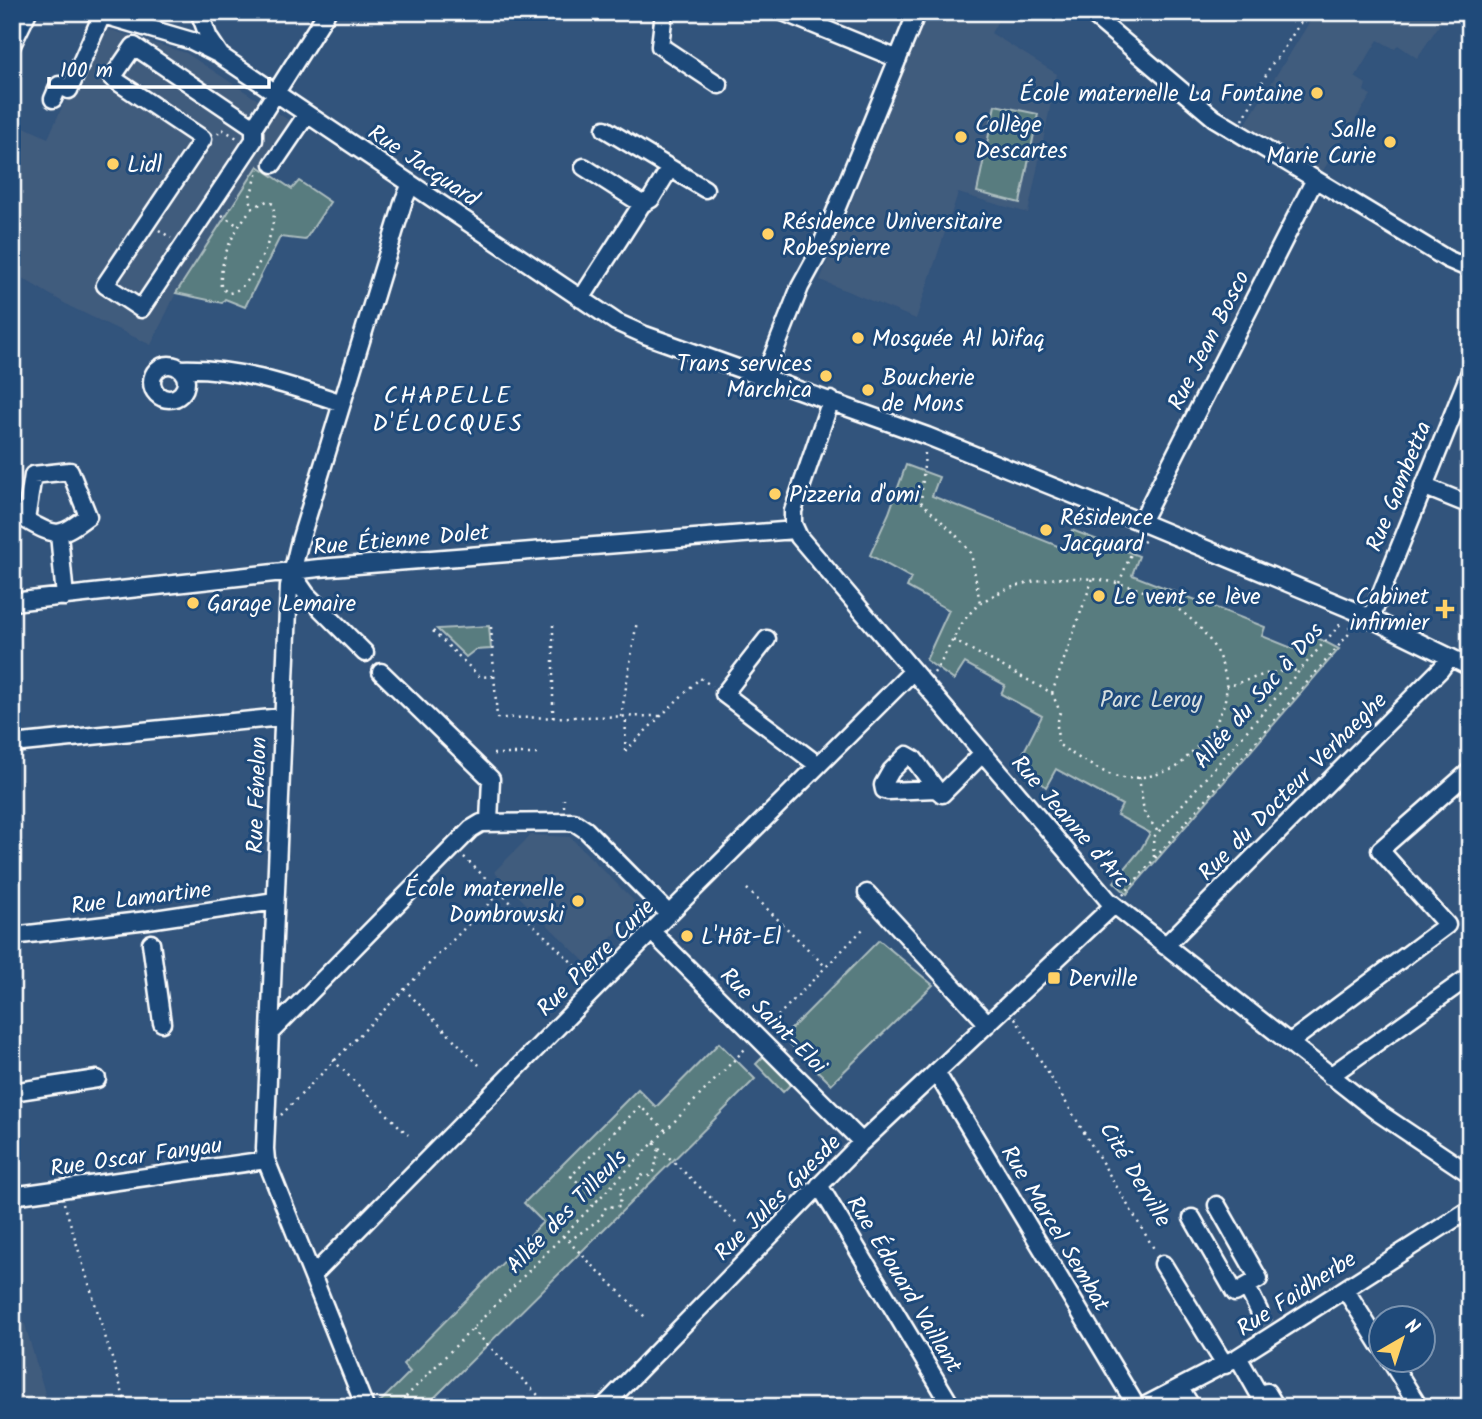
<svg xmlns="http://www.w3.org/2000/svg" width="1482" height="1419" font-family="Kalam,sans-serif">
  <rect width="100%" height="100%" fill="#32547c"/>
  <filter id="ink" filterUnits="userSpaceOnUse"><feTurbulence type="fractalNoise" baseFrequency=".0143" numOctaves="2"/><feDisplacementMap in="SourceGraphic" scale="14" xChannelSelector="R" yChannelSelector="G"/><feConvolveMatrix kernelMatrix="1 2 1 2 8 2 1 2 1" color-interpolation-filters="sRGB"/></filter>
  <g filter="url(#ink)">
    <path fill="#405b7d" d="M928 12H1003L991 33 1057 74 1028 213 958 193 916 319 820 280Z
      M1316 12H1448L1417 58 1398 45 1395 49 1378 40 1355 77 1366 84 1364 91 1371 95 1322 172 1245 125Z
      M99 26 186 53 296 125 264 170 293 189 299 181 330 202 305 240 280 237 245 307 225 299 222 303 176 293 151 345 71 307 12 272V148L22 126 48 138Z
      M531 835 570 837 641 908 586 963 494 872Z
      M12 1280 49 1407H12Z"/>
    <path fill="#597b7f" stroke="#acbdbf" stroke-width="2" d="M995 105 1038 114 1020 203 977 192Z
      M258 166 292 189 299 181 330 202 305 240 280 237 245 307 225 299 222 303 176 293Z
      M906 465 939 477 932 496 1065 549 1072 530 1139 556 1132 575 1265 627 1262 636 1304 653 1312 635 1339 649 1127 894 1114 882 1141 849 1150 833 1117 815 1122 805 1056 769 1046 787 1018 763 1042 716 1001 694 1005 685 965 663 954 680 926 660 949 610 907 587 911 578 870 555 889 513Z
      M489 626 491 649 475 650 466 657 437 629Z
      M879 940 933 985 831 1084 783 1037Z
      M719 1043 755 1079 425 1407H375L410 1372 403 1364 543 1222 524 1203 638 1089 656 1107Z
      M769 1051 796 1079 783 1092 756 1064Z"/>
    <g fill="none" stroke-linecap="round" stroke-linejoin="round">
      <path stroke="#516e90" stroke-width="16" stroke-dasharray="16 8" stroke-linecap="butt" d="M1259 1311 1269 1328"/>
      <g stroke="#fff" stroke-width="21">
        <path id="minor" d="M93 12 192 41 216 53
          M199 12 209 38 221 56 616 322 645 335 927 436 1141 522 1353 610 1470 667
          M664 12 660 46 719 85
          M783 12 898 59
          M1089 12 1214 118 1447 259 1470 269
          M12 45 28 12
          M53 99 59 85 69 90 102 15
          M254 127V140L141 309 105 285 203 139 112 78 134 46 254 127 327 12
          M605 129 705 189
          M273 164 307 114
          M584 167 642 204
          M581 299 642 204 651 199 670 168
          M152 382a17 17 0 1 1 34 0a17 17 0 1 1-34 0Z
          M180 369C236 367 291 386 342 403
          M764 378 800 287 817 256 917 12
          M831 400 793 511V524L799 537 1108 900 1376 1111 1470 1174
          M70 471 88 516C60 537 57 538 26 520L33 475Z
          M1423 486 1470 505
          M1141 522 1315 179
          M59 534 65 597
          M291 572 307 595 365 653
          M12 602 319 568 795 530
          M1371 618 1470 372
          M767 639 724 694 818 765
          M381 672 491 779 489 821
          M12 744 282 717
          M936 789 914 759 907 755 891 771 883 785 884 790 888 791 936 789 942 794 982 754
          M867 893 988 1024
          M652 932 862 1142
          M12 936 148 920 275 901
          M151 943 162 1023
          M1165 946 1441 669 1450 657
          M270 1033 471 829 481 823 574 822 586 830 669 914
          M1289 1043 1447 925 1380 850 1470 771
          M936 1072 1137 1407
          M1330 1076 1470 976
          M12 1092 97 1079
          M819 1185 952 1407
          M12 1196 266 1160
          M1192 1218 1235 1293 1259 1279 1217 1205
          M1163 1264 1225 1365
          M313 1275 669 914 912 672
          M1247 1287 1259 1311
          M1345 1289 1380 1345
          M1238 1357 1259 1394 1267 1392 1276 1407
          M1390 1360 1419 1407
          M1180 1388 1192 1407
          M365 1407 266 1160 265 1149 289 586 299 544 404 200 411 184
          M603 1407 862 1142 1114 905
          M1142 1407 1238 1357 1470 1209"/>
      </g>
      <path stroke="#fff" stroke-width="2.5" stroke-dasharray="2 5" stroke-linecap="butt" d="M1243 120 1271 65 1279 56 1307 12
        M218 134 222 129 237 138
        M252 208 267 201 273 204C279 227 253 292 228 293L221 287C219 258 234 230 252 208L250 196 259 169
        M222 215 237 225
        M159 230 171 238
        M925 453 921 502 955 534 971 553 980 603
        M1119 583 1133 549 1146 540
        M491 627 497 718 661 716
        M433 631 480 677 494 676
        M934 673C951 649 957 621 981 603 1054 552 1203 580 1225 675 1232 706 1211 734 1190 754 1185 759 1181 765 1175 768 1158 775 1141 779 1123 778 1108 777 1071 754 1058 744L1057 725 1060 712 1052 693 953 640
        M1226 687 1269 673 1301 670
        M1052 693 1093 578
        M621 717 637 621
        M553 718V620
        M625 751 700 678 712 686
        M625 751 626 717
        M493 754H537
        M1139 777 1144 812 1158 832
        M564 807V799
        M464 857 587 977
        M1154 857 1153 838 1343 621
        M747 889 826 967
        M1123 895 1348 635 1350 625
        M404 989 479 1065
        M1015 1018 1156 1252
        M768 1026 865 927
        M333 1060 408 1135
        M281 1115 499 893
        M654 1143 738 1224
        M598 1201 571 1176 640 1106 666 1131
        M64 1203 127 1407
        M563 1236 646 1318
        M569 1241 600 1219 606 1207 620 1206 621 1189H628L638 1184 639 1175 649 1176 654 1172 659 1148
        M472 1329 550 1407
        M396 1407 746 1048"/>
      <use href="#minor" stroke="#1f4a7a" stroke-width="16"/>
    </g>
  </g>
  <g fill="#ffd166" stroke="#1f4a7a" stroke-width="2.5">
    <circle cx="1317" cy="93" r="7"/>
    <circle cx="961" cy="137" r="7"/>
    <circle cx="1390" cy="142" r="7"/>
    <circle cx="113" cy="164" r="7"/>
    <circle cx="768" cy="234" r="7"/>
    <circle cx="858" cy="338" r="7"/>
    <circle cx="826" cy="376" r="7"/>
    <circle cx="868" cy="390" r="7"/>
    <circle cx="775" cy="494" r="7"/>
    <circle cx="1046" cy="530" r="7"/>
    <circle cx="1099" cy="596" r="7"/>
    <circle cx="193" cy="603" r="7"/>
    <path d="M1441.5 598.5h7v7h7v7h-7v7h-7v-7h-7v-7h7z"/>
    <circle cx="578" cy="901" r="7"/>
    <circle cx="687" cy="936" r="7"/>
    <rect x="1047" y="971" width="14" height="14" rx="3.5"/>
  </g>
  <g text-anchor="middle" stroke-width="6" stroke-linejoin="round" paint-order="stroke">
    <g font-size="23" fill="#fff" stroke="#1f4a7a" text-anchor="start">
      <text x="1303" y="101" text-anchor="end">École maternelle La Fontaine</text>
      <text x="975" y="132">Collège<tspan x="975" dy="26">Descartes</tspan></text>
      <text x="1376" y="137" text-anchor="end">Salle<tspan x="1376" dy="26">Marie Curie</tspan></text>
      <text x="127" y="172">Lidl</text>
      <text x="782" y="229">Résidence Universitaire<tspan x="782" dy="26">Robespierre</tspan></text>
      <text x="872" y="346">Mosquée Al Wifaq</text>
      <text x="812" y="371" text-anchor="end">Trans services<tspan x="812" dy="26">Marchica</tspan></text>
      <text x="882" y="385">Boucherie<tspan x="882" dy="26">de Mons</tspan></text>
      <text x="789" y="502">Pizzeria d'omi</text>
      <text x="1060" y="525">Résidence<tspan x="1060" dy="26">Jacquard</tspan></text>
      <text x="1113" y="604">Le vent se lève</text>
      <text x="1429" y="604" text-anchor="end">Cabinet<tspan x="1429" dy="26">infirmier</tspan></text>
      <text x="207" y="611">Garage Lemaire</text>
      <text x="564" y="896" text-anchor="end">École maternelle<tspan x="564" dy="26">Dombrowski</tspan></text>
      <text x="701" y="944">L'Hôt-El</text>
      <text x="1068" y="986">Derville</text>
    </g>
    <g font-size="23" fill="#fff" stroke="#1f4a7a">
      <text transform="translate(424 165) rotate(34)" y="8">Rue Jacquard</text>
      <text transform="translate(1208 340) rotate(-63)" y="8">Rue Jean Bosco</text>
      <text transform="translate(1398 486) rotate(-68)" y="8">Rue Gambetta</text>
      <text transform="translate(401 539) rotate(-5)" y="8">Rue Étienne Dolet</text>
      <text transform="translate(1258 695) rotate(-49)" y="8">Allée du Sac à Dos</text>
      <text transform="translate(1292 786) rotate(-45)" y="8">Rue du Docteur Verhaeghe</text>
      <text transform="translate(256 795) rotate(-88)" y="8">Rue Fénelon</text>
      <text transform="translate(1071 821) rotate(49)" y="8">Rue Jeanne d'Arc</text>
      <text transform="translate(141 897) rotate(-7)" y="8">Rue Lamartine</text>
      <text transform="translate(595 957) rotate(-45)" y="8">Rue Pierre Curie</text>
      <text transform="translate(774 1020) rotate(45)" y="8">Rue Saint-Eloi</text>
      <text transform="translate(136 1156) rotate(-8)" y="8">Rue Oscar Fanyau</text>
      <text transform="translate(1136 1174) rotate(59)" y="8">Cité Derville</text>
      <text transform="translate(777 1197) rotate(-45)" y="8">Rue Jules Guesde</text>
      <text transform="translate(566 1211) rotate(-46)" y="8">Allée des Tilleuls</text>
      <text transform="translate(1056 1228) rotate(59)" y="8">Rue Marcel Sembat</text>
      <text transform="translate(905 1284) rotate(59)" y="8">Rue Édouard Vaillant</text>
      <text transform="translate(1296 1293) rotate(-33)" y="8">Rue Faidherbe</text>
    </g>
    <g font-size="23" fill="#d6dedf" stroke="#1f4a7a">
      <text x="1151" y="707">Parc Leroy</text>
    </g>
    <g font-size="24" letter-spacing="2" fill="#fff" stroke="#1f4a7a">
      <text x="448" y="403">CHAPELLE<tspan x="448" dy="28">D'ÉLOCQUES</tspan></text>
    </g>
  </g>
  <rect width="1482" height="1419" fill="none" stroke="#1f4a7a" stroke-width="42"/>
  <rect x="21" y="21" width="1440" height="1377" fill="none" stroke="#fff" stroke-width="2.5" filter="url(#ink)"/>
  <g transform="translate(1402 1339) rotate(39)"><circle r="33" fill="#1f4a7a" stroke="#7992af" stroke-width="2"/>
  <path d="M0-5L12 26L0 18L-12 26Z" fill="#ffd166"/>
  <text y="-10" font-size="19" font-weight="bold" text-anchor="middle" fill="#ffffff">N</text>
  </g>
  <path d="M49 77v10h220v-10" fill="none" stroke="#ffffff" stroke-width="3.5"/>
  <text x="60" y="77" font-size="21" fill="#ffffff" stroke="#1f4a7a" stroke-width="5" paint-order="stroke">100 m</text>
</svg>
